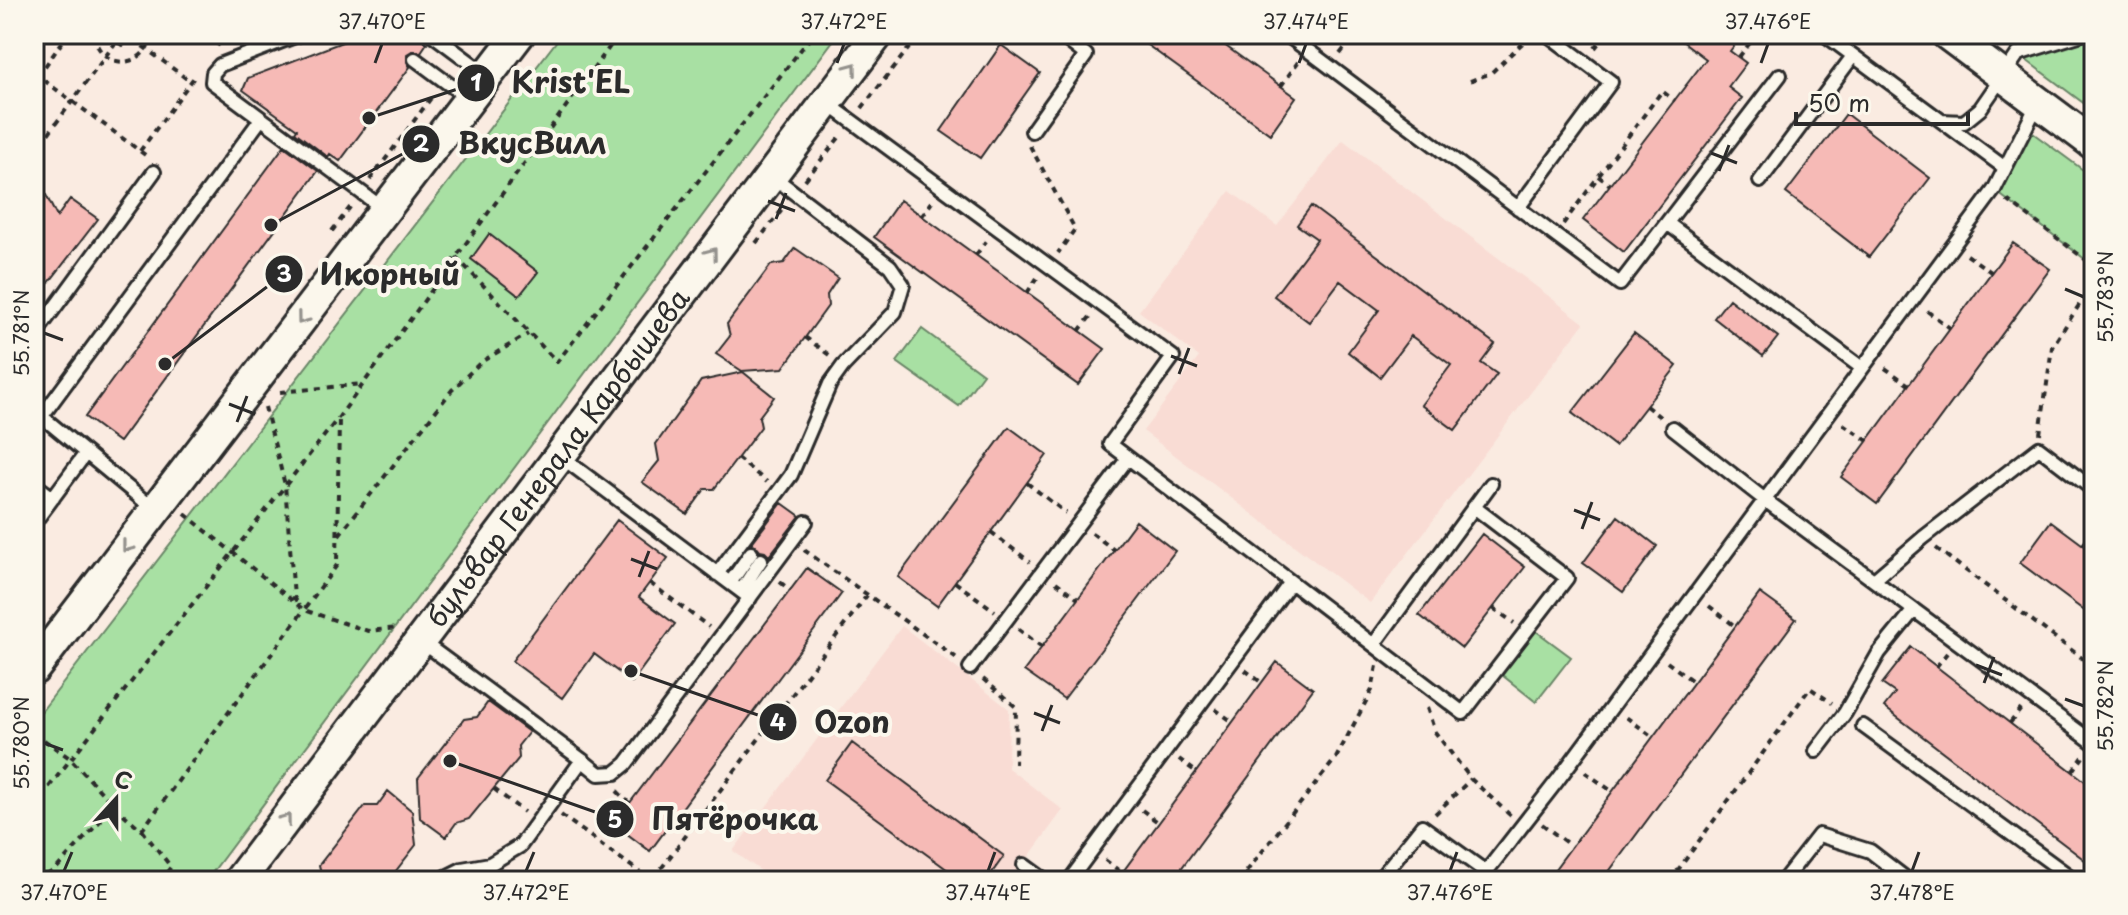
<svg xmlns="http://www.w3.org/2000/svg" width="2128" height="915" font-family="'Playpen Sans',sans-serif">
  <rect width="100%" height="100%" fill="#faebe1"/>
  <filter id="ink" filterUnits="userSpaceOnUse"><feTurbulence type="fractalNoise" baseFrequency=".0125" numOctaves="2"/><feDisplacementMap in="SourceGraphic" scale="16" xChannelSelector="R" yChannelSelector="G"/><feConvolveMatrix kernelMatrix="1 2 1 2 8 2 1 2 1" color-interpolation-filters="sRGB"/></filter>
  <g filter="url(#ink)">
    <path fill="#f9dcd4" d="M1343 140 1584 323 1370 603 1143 431 1199 357 1139 311 1230 191 1277 226Z
      M902 626 1009 709 1008 768 1063 810 1011 881H775L733 851Z"/>
    <path fill="#a8e0a3" stroke="#6a8667" stroke-width="2" d="M562 34H838L206 881H34V721Z
      M2094 35V111L2022 57Z
      M2026 128 2094 178V266L1994 190Z
      M922 329 983 374 959 406 897 362Z
      M1536 631 1571 657 1536 702 1502 675Z"/>
    <path fill="#f6bab6" stroke="#2b2b2b" stroke-width="2" d="M363 34H415L427 43 421 52 412 51 407 54V62L410 67 340 161 330 154 328 157 295 132 297 129 243 90 248 78Z
      M1132 34H1209L1296 97 1270 134Z
      M1673 34H1743L1730 51 1746 63 1728 87 1742 98 1624 252 1583 220 1706 59Z
      M1001 45 1040 73 980 158 941 131Z
      M1846 114 1930 178 1869 257 1786 193Z
      M284 146 318 171 119 442 85 417Z
      M34 171 57 217 70 199 98 219 34 302Z
      M900 200 1105 349 1078 385 874 237Z
      M1311 206 1495 344 1481 363 1497 374 1455 430 1421 405 1451 365 1411 336 1380 377 1348 352 1379 310 1340 281 1309 322 1274 296 1317 239 1297 225Z
      M489 234 538 272 519 296 471 259Z
      M2013 243 2050 269 1877 504 1841 477Z
      M795 248 838 278 827 295 828 306 783 368 742 371 716 354 730 336 727 324 771 265 784 263Z
      M1729 299 1778 337 1763 356 1714 318Z
      M1634 333 1677 366 1615 446 1572 413Z
      M743 372 774 397 759 417 761 427 714 489H705L687 514 642 482 659 461 656 444 701 381Z
      M1009 427 1047 455 937 606 898 577Z
      M782 503 800 516 769 556 765 552 760 551 755 545 751 544Z
      M1618 516 1657 546 1623 592 1583 563Z
      M617 520 668 558 639 597 675 624 632 682 594 654 562 698 512 661Z
      M1136 521 1175 551 1064 699 1024 671Z
      M2051 521 2094 553V618L2020 563Z
      M1482 534 1525 567 1462 648 1419 615Z
      M807 568 842 593 650 851 614 824Z
      M1760 593 1796 619 1602 881H1546Z
      M1911 647 2090 785 2087 789 2094 794V867L1884 707 1895 693 1882 684Z
      M1277 662 1313 689 1172 881H1116Z
      M488 702 529 732 518 746 519 758 469 819 456 823 446 837 420 818 418 778 464 719 477 717Z
      M852 743 1004 856 986 881H963L825 780Z
      M388 791 412 811 416 845 388 881H323L319 865 365 806H377Z"/>
    <g fill="none" stroke-linecap="round" stroke-linejoin="round">
      <g stroke="#2b2b2b" stroke-width="18">
        <path id="service" d="M300 34 220 65 213 73 212 82 385 210
          M432 34 487 75
          M1286 34 1620 284 1780 75
          M1824 34 2005 168
          M415 59 469 99
          M827 103 1173 357 1110 444 1463 713 1567 578 1474 507
          M1942 121 1964 122 1980 109 2018 54 2082 34
          M1032 131 1086 55 1059 34
          M1760 181 1853 56
          M1518 208 1611 82 1547 34
          M1667 223 1862 368
          M34 336 154 172
          M34 410 155 510
          M42 416 261 119
          M1673 428 1765 500 1914 610 1879 653 1845 713 1816 751
          M560 456 750 598
          M34 484 53 498
          M34 523 86 453
          M717 574 791 475 830 384 843 366 895 312 903 285 890 266 771 175
          M1874 580 1923 538 2039 448 2094 490
          M730 583 751 553
          M741 591 761 560
          M1914 610 2094 743
          M421 641 582 760
          M1374 644 1491 484
          M970 668 1128 458
          M1863 726 2076 881
          M1024 865 1046 881
          M444 881 446 877 462 869 490 864 520 846 582 760 599 774 615 773 626 764 806 522
          M1069 881 1291 582
          M1378 881 1422 826 1486 872 1557 781 1994 190 2038 103
          M1783 881 1819 835 1870 851 1909 881"/>
      </g>
      <g stroke="#2b2b2b" stroke-width="36">
        <g id="tertiary">
          <path d="M1947 34 2094 144"/>
          <path d="M34 669 519 34"/>
          <path id="s1" d="M239 881 878 34"/>
        </g>
      </g>
      <path stroke="#2b2b2b" stroke-width="4" stroke-dasharray="6 6" stroke-linecap="butt" d="M94 34C99 71 146 71 152 34
        M111 34 116 42 123 45 131 41 134 34
        M133 39 191 82
        M1223 44 1231 34
        M217 46 226 34
        M1595 48 1606 34
        M1340 54 1356 34
        M1739 57 1755 36 1752 34
        M34 73 148 157
        M38 76 68 34
        M1470 81 1491 73 1531 35
        M1281 86 1298 62
        M862 108 920 34
        M1030 146 1075 229 1058 253
        M140 151 195 76
        M34 153 116 42
        M1598 176 1610 185
        M370 180 434 94
        M805 180 842 134
        M2007 200 2094 266
        M922 216 932 202
        M1563 224 1662 91 1675 101
        M332 231 351 206
        M756 243 785 206
        M976 255 986 241
        M1967 255 1991 272
        M456 257 557 362 813 34
        M1027 293 1037 278
        M1927 311 1950 328
        M1079 331 1090 317
        M805 337 832 357
        M1885 368 1909 385
        M280 392 363 384
        M1646 406 1660 417
        M265 407 285 485 294 597 297 602
        M1843 424 1868 441
        M2040 434 2052 347 2094 282
        M737 458 767 482
        M1027 483 1066 513
        M185 514 304 610 368 631 398 628
        M991 532 1030 562
        M1092 533 1114 550
        M339 535 452 390 481 362 528 334
        M2083 545 2094 530
        M1936 548 2094 667
        M804 550 957 658
        M34 574 38 577
        M780 582 790 590
        M955 582 995 611
        M1056 582 1078 599
        M650 583 709 627
        M1709 606 1735 626
        M1493 608 1514 623
        M1018 629 1042 647
        M1667 662 1694 682
        M1936 667 1947 653
        M1245 670 1262 683
        M983 679 1016 707 1015 764
        M1427 708 1435 732 1471 779 1511 816
        M1215 709 1233 722
        M1626 717 1653 737
        M2010 723 2021 709
        M34 733 71 759 114 806
        M1179 759 1196 772
        M2073 771 2083 757
        M1585 772 1613 792
        M494 789 524 812
        M617 791 629 803
        M34 806 339 417 619 34
        M1142 810 1159 823
        M1435 814 1471 779
        M561 815 642 874 666 881
        M1542 824 1572 847
        M142 830 171 867 160 881
        M1105 860 1122 873
        M1245 874 1284 881
        M393 875 400 881
        M654 878 868 594
        M37 881 56 869 114 806 142 830 337 565 339 417
        M1239 881 1336 758 1372 690 1377 666
        M1670 881 1810 688 1832 703"/>
      <use href="#service" stroke="#fbf7ec" stroke-width="12"/>
      <use href="#tertiary" stroke="#fbf7ec" stroke-width="30"/>
    </g>
    <defs><path id="oneway-chevron" d="M-2-3.5L2.5 0L-2 3.5" fill="none" stroke-width="1.6" stroke-linecap="round" stroke-linejoin="round" transform="scale(2)"/></defs>
    <g stroke="#93918c">
      <use href="#oneway-chevron" transform="translate(852 68) rotate(-53)"/>
      <use href="#oneway-chevron" transform="translate(712 253) rotate(-53)"/>
      <use href="#oneway-chevron" transform="translate(302 319) rotate(127)"/>
      <use href="#oneway-chevron" transform="translate(127 547) rotate(128)"/>
      <use href="#oneway-chevron" transform="translate(286 819) rotate(-53)"/>
    </g>
  </g>
  <path fill="none" stroke="#2b2b2b" stroke-width="3" d="M375 63 382 44M837 63 844 44M1299 63 1306 44M1761 63 1768 44M1711 153 1737 163M1719 171 1729 145M768 201 795 211M776 219 786 193M2065 289 2084 297M44 333 63 340M1171 356 1197 366M1179 374 1189 348M229 404 255 414M237 422 247 396M1574 510 1600 520M1582 529 1592 502M631 559 657 569M639 577 649 551M1976 665 2002 675M1984 683 1994 657M2065 699 2084 706M1034 713 1060 723M1042 731 1052 705M44 743 63 750M64 871 72 852M526 871 534 852M988 871 995 852M1450 871 1457 852M1912 871 1919 852"/>
  <g text-anchor="middle" stroke-width="8" stroke-linejoin="round" paint-order="stroke">
    <g font-size="28" fill="#2b2b2b" stroke="#fbf7ec">
      <text dy="10" stroke="none"><textPath href="#s1" startOffset="530">бульвар Генерала Карбышева</textPath></text>
    </g>
  </g>
  <path fill="none" stroke="#2b2b2b" stroke-width="3" d="M369 118L476 83M271 225L421 144M165 364L284 274M631 671L778 722M450 761L615 819"/>
  <g fill="#2b2b2b" stroke="#fbf7ec" stroke-width="3">
    <circle cx="369" cy="118" r="8"/>
    <circle cx="271" cy="225" r="8"/>
    <circle cx="165" cy="364" r="8"/>
    <circle cx="631" cy="671" r="8"/>
    <circle cx="450" cy="761" r="8"/>
    <circle cx="476" cy="83" r="20"/>
    <circle cx="421" cy="144" r="20"/>
    <circle cx="284" cy="274" r="20"/>
    <circle cx="778" cy="722" r="20"/>
    <circle cx="615" cy="819" r="20"/>
  </g>
  <g font-size="24" text-anchor="middle" font-weight="bold" fill="#fff">
    <text x="476" y="91">1</text>
    <text x="421" y="152">2</text>
    <text x="284" y="282">3</text>
    <text x="778" y="731">4</text>
    <text x="615" y="828">5</text>
  </g>
  <g font-size="30" text-anchor="middle" font-weight="bold" fill="#2b2b2b" stroke="#fbf7ec" stroke-width="8" stroke-linejoin="round" paint-order="stroke">
    <text x="571" y="93">Krist'EL</text>
    <text x="532" y="154">ВкусВилл</text>
    <text x="390" y="285">Икорный</text>
    <text x="852" y="733">Ozon</text>
    <text x="735" y="830">Пятёрочка</text>
  </g>
  <rect width="2128" height="915" fill="none" stroke="#fbf7ec" stroke-width="88"/>
  <g transform="translate(116 799) rotate(21)" stroke="#fbf7ec" stroke-width="6" paint-order="stroke">
  <path d="M0-6L14 30L0 20L-14 30Z" fill="#2b2b2b"/>
  <text y="-12" font-size="22" font-weight="bold" text-anchor="middle" fill="#2b2b2b">С</text>
  </g>
  <path d="M1796 112v12h172v-12" fill="none" stroke="#2b2b2b" stroke-width="4"/>
  <text x="1808" y="112" font-size="24" fill="#2b2b2b" stroke="#fbf7ec" stroke-width="6" paint-order="stroke">50 m</text>
  <rect x="44" y="44" width="2040" height="827" fill="none" stroke="#2b2b2b" stroke-width="3"/>
  <g font-size="20" text-anchor="middle" fill="#2b2b2b">
    <text x="382" y="29">37.470°E</text>
    <text x="844" y="29">37.472°E</text>
    <text x="1306" y="29">37.474°E</text>
    <text x="1768" y="29">37.476°E</text>
    <text transform="translate(2106 297) rotate(-90)" y="7">55.783°N</text>
    <text transform="translate(22 333) rotate(-90)" y="7">55.781°N</text>
    <text transform="translate(2106 706) rotate(-90)" y="7">55.782°N</text>
    <text transform="translate(22 743) rotate(-90)" y="7">55.780°N</text>
    <text x="64" y="900">37.470°E</text>
    <text x="526" y="900">37.472°E</text>
    <text x="988" y="900">37.474°E</text>
    <text x="1450" y="900">37.476°E</text>
    <text x="1912" y="900">37.478°E</text>
  </g>
</svg>
